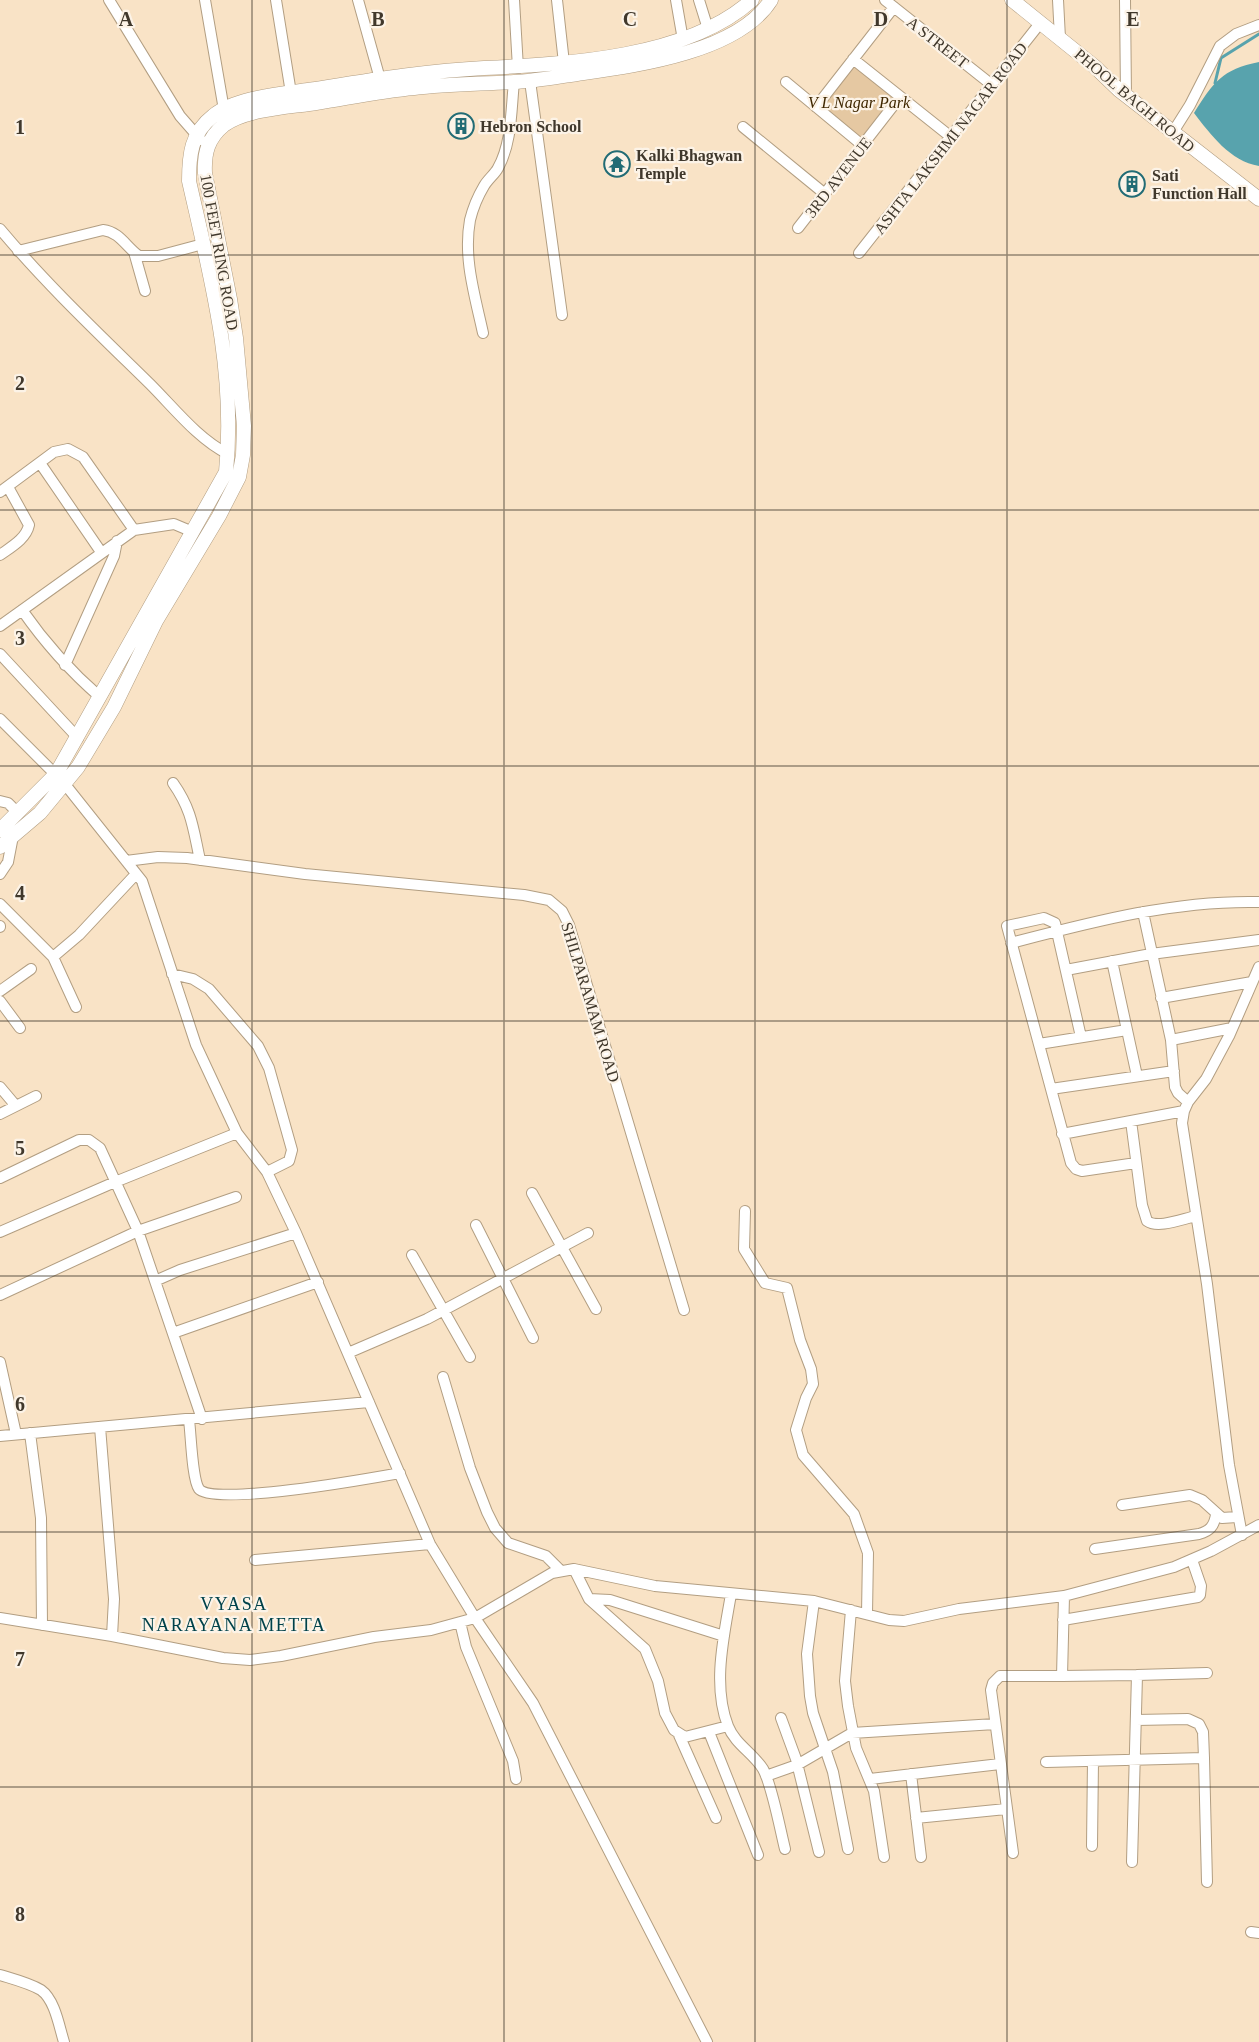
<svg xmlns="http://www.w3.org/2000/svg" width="1259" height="2042" font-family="'Times New Roman',serif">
  <rect width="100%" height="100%" fill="#f9e3c6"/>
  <path fill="#e5c8a2" d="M855 65 895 98 862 138 822 106Z"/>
  <path fill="#58a3ad" d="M1259 62V166C1230 161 1211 135 1194 113 1213 83 1222 69 1259 62Z"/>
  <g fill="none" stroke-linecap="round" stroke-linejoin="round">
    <path stroke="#58a3ad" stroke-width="3" d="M1215 83 1221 58 1259 34"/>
    <g stroke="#b29e82" stroke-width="12">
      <path id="minor" d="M109 0 180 116 201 140
        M205 0 224 110
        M276 0 291 93
        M358 0 380 79
        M514 0 518 68
        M557 0 564 63
        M676 0 683 40
        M699 0 708 29
        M885 0 992 85
        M1058 0 1060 38
        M1125 0 1126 96
        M853 59 951 137
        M530 81 562 315
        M786 82 862 145
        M816 107 894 7
        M743 127 825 194
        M1173 132 1190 105 1220 46 1236 34 1259 25
        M798 228 900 97
        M0 229C46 284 99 334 150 384 174 408 198 439 228 454
        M18 251 103 230C120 232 126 247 139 256H158L203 244
        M134 252 145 291
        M859 253 1041 22
        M483 333C475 296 463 258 470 220 473 208 478 196 484 186 488 179 495 174 498 168 512 143 511 110 514 82
        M40 463 101 552
        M0 492 54 452 68 449 83 457 134 530
        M0 555C11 547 26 539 29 525L8 487
        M22 610C45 643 70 671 100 697
        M0 626 134 530 174 524 193 532
        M0 654 78 738
        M65 665 114 556 117 541
        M0 719 64 783 142 881 196 1045 237 1133 267 1172 296 1233 430 1544 475 1618 533 1703 707 2042
        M173 783C192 810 193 828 200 860
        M0 801 8 803 18 813
        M126 861 158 857 187 858 305 874 524 895 549 900 562 911 569 925 684 1310
        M0 874 8 862 13 836
        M0 904 53 957 76 1007
        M1143 912 1171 1040 1175 1087 1178 1093 1188 1102
        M0 927V926
        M1011 943C1092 922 1174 900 1259 902
        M53 957 79 935 136 874
        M1112 961 1137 1076
        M1066 970 1151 954 1259 940
        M172 974 193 979 209 989 258 1046 269 1068 292 1150 289 1161 267 1172
        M0 991 31 969
        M1161 998 1252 982
        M0 1001 20 1028
        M1081 1037 1055 923 1044 918 1007 926 1071 1163 1076 1169 1082 1171 1136 1163
        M1171 1040 1232 1028
        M1039 1044 1127 1030
        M0 1087 16 1106
        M1051 1089 1174 1071
        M0 1114 36 1096
        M1131 1121 1142 1205 1147 1221C1158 1229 1182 1219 1196 1216
        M1062 1134 1184 1111
        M0 1178 79 1140H89L100 1148 138 1231 202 1419
        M532 1193 596 1309
        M745 1211 744 1249 765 1283 787 1288 800 1340 811 1369 813 1384 806 1398 796 1430 803 1455 854 1514 868 1553 867 1614
        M476 1225 533 1338
        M0 1232 115 1182 237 1133
        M412 1255 470 1357
        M155 1281 180 1270 296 1233
        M0 1295 138 1231 236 1197
        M173 1333 318 1282
        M348 1353 427 1319 588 1233
        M0 1362 16 1434
        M443 1377 470 1468 487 1512 495 1528 508 1543 546 1556 560 1570
        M189 1420C191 1434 192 1479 199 1489 212 1507 372 1478 400 1473
        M100 1427 114 1599 112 1636
        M30 1433 41 1518 42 1625
        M0 1436 369 1402
        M1122 1505 1190 1495 1202 1500 1222 1518 1237 1517
        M1242 1535 1229 1465 1207 1284 1182 1123 1184 1111 1188 1102 1206 1079 1229 1036 1259 967
        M1095 1549 1199 1534C1210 1531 1214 1526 1216 1515
        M255 1560 430 1544
        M574 1569 589 1599 645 1649 658 1681 665 1713 674 1730 685 1737 728 1726
        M731 1594C724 1636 712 1685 728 1726 735 1744 753 1753 763 1769 772 1785 780 1829 785 1849
        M1064 1596 1062 1676 1137 1675 1132 1862
        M589 1599 610 1600 724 1636
        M814 1601 807 1654 810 1696 813 1713 833 1772 848 1849
        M851 1610 845 1681 848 1706 856 1748 874 1791 884 1857
        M0 1618 112 1636 223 1658 250 1660 281 1656 374 1637 431 1630 475 1618 552 1573 574 1569 655 1586 814 1601 889 1620 904 1621 959 1609 1064 1596 1174 1567 1211 1551 1259 1525
        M1063 1620 1198 1597 1200 1595 1201 1586 1192 1560
        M460 1622 466 1647 513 1761 516 1779
        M1137 1675 1207 1673
        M781 1718 796 1759 819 1852
        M1136 1720 1188 1719 1199 1724 1203 1732 1204 1758 1207 1882
        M709 1732 758 1855
        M679 1735 716 1818
        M1046 1762 1204 1758
        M911 1774 921 1857
        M766 1776 797 1765 852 1733 995 1724
        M870 1779 1000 1764
        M916 1818 1006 1809
        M1092 1846 1093 1761
        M1013 1853 991 1690 993 1683 1000 1676H1062
        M1251 1932 1259 1933
        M0 1975C13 1979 29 1983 41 1990 55 2000 59 2026 64 2042"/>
    </g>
    <g stroke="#b29e82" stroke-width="15">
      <path id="major" d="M1012 0 1094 66 1119 90 1259 199
        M0 830 56 774 226 472C236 371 211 278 189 181 189 155 191 133 213 116 235 98 280 94 308 90 366 81 425 71 484 68 567 64 688 58 752 0
        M0 847 40 813 78 767 114 707 156 621 219 516 239 477 243 455 244 426 236 338 230 299 205 173C204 153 208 138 224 125 245 109 290 107 316 103 348 98 381 91 414 88 447 84 481 84 514 82 535 81 556 77 577 74 633 66 738 53 771 0"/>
    </g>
    <use href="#minor" stroke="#fff" stroke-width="10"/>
    <use href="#major" stroke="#fff" stroke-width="14"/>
  </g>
  <path fill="none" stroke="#40382c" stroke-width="1.5" stroke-opacity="0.55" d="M252 0V2042M504 0V2042M755 0V2042M1007 0V2042M0 255H1259M0 510H1259M0 766H1259M0 1021H1259M0 1276H1259M0 1532H1259M0 1787H1259"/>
  <defs>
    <g id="building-ring" transform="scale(1.35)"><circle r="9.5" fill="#fcf3e7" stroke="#226c75" stroke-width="1.5"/><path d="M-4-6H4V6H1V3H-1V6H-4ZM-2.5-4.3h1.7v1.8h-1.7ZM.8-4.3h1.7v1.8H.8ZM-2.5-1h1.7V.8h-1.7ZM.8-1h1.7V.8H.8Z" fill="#226c75"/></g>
    <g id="temple-ring" transform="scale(1.35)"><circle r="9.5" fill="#fcf3e7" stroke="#226c75" stroke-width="1.5"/><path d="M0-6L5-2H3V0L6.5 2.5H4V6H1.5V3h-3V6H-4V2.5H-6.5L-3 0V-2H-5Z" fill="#226c75"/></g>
  </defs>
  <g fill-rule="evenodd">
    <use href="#building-ring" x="461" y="126"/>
    <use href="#temple-ring" x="617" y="164"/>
    <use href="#building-ring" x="1132" y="184"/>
  </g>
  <g text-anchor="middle" stroke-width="4.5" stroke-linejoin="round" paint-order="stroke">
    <g font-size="16" fill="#40382c" stroke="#fcf3e7">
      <text transform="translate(938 42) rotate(38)" y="6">A STREET</text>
      <text transform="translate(1135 100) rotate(40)" y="6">PHOOL BAGH ROAD</text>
      <text transform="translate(950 138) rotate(-52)" y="6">ASHTA LAKSHMI NAGAR ROAD</text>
      <text transform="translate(838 177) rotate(-52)" y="6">3RD AVENUE</text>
      <text transform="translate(220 252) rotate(80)" y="6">100 FEET RING ROAD</text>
      <text transform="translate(591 1002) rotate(73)" y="6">SHILPARAMAM ROAD</text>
    </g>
    <g font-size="16" font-style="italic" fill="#3f2700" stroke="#fcf3e7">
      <text x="859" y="108">V L Nagar Park</text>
    </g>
    <g font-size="16" font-weight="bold" fill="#40382c" stroke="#fcf3e7" text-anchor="start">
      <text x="480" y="132">Hebron School</text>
      <text x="636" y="161">Kalki Bhagwan<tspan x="636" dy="18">Temple</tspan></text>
      <text x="1152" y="181">Sati<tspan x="1152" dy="18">Function Hall</tspan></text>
    </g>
    <g font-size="18" letter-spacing="1.5" fill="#00424a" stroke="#fcf3e7">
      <text x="234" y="1610">VYASA<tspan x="234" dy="21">NARAYANA METTA</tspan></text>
    </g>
  </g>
  <g font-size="20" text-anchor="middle" font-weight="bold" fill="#40382c" stroke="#fcf3e7" stroke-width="4.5" stroke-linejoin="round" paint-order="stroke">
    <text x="126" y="26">A</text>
    <text x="378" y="26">B</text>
    <text x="630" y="26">C</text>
    <text x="881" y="26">D</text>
    <text x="1133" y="26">E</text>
    <text x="20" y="134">1</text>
    <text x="20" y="390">2</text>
    <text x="20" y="645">3</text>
    <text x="20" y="900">4</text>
    <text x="20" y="1155">5</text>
    <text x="20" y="1411">6</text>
    <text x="20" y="1666">7</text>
    <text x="20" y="1921">8</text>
  </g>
</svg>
